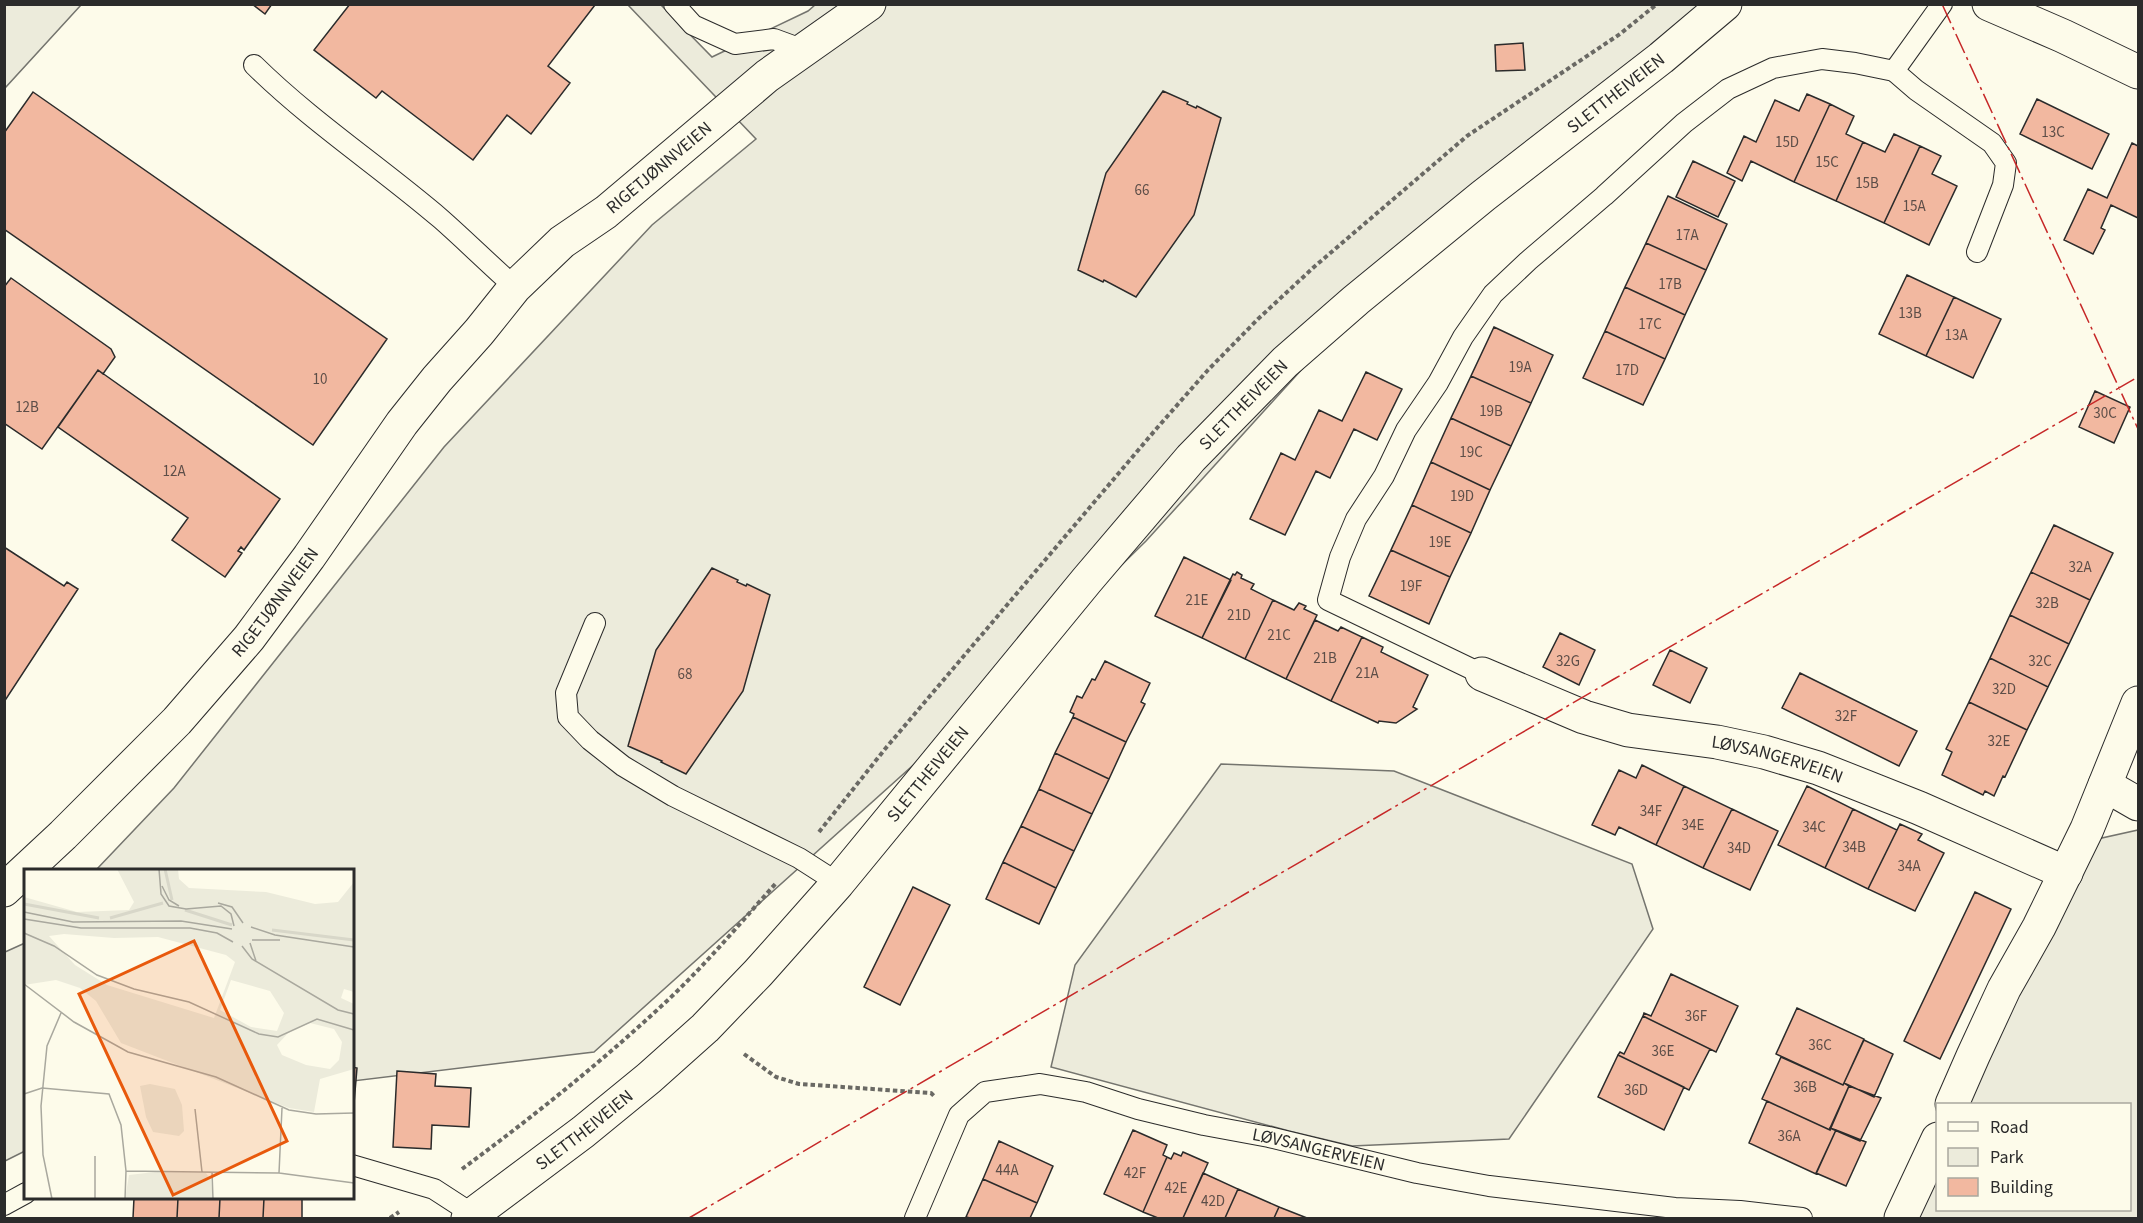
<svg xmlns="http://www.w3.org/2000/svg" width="2143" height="1223" font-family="'Source Sans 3',sans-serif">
  <rect width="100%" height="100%" fill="#fdfbea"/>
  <path fill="#ecebdb" stroke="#74746e" stroke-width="1.5" d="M5 4 81 5 5 88 4 5Z
    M628 5H661L712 57 808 11 815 5H1708L1313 357 1146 541 969 715 594 1052 353 1081 352 870H96L174 788 444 447 652 225 756 139Z
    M1221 764 1394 771 1632 864 1653 929 1509 1139 1352 1146 1289 1131 1051 1067 1075 965Z
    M2138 830V1218H1901L1937 1138 1938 1210H2130V1104H1952L2084 842Z
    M25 943V1151L5 1161V952Z"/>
  <path fill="#f2b8a0" stroke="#2b2b2b" stroke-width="1.5" d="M252 4H272L265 14Z
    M350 4H595V5L548 66 570 83 531 134 507 115 473 160 382 91 376 98 314 50Z
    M1523 43 1525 70 1496 71 1495 45Z
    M1163 91 1188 102 1187 104 1196 108 1197 106 1221 118 1194 215 1136 297 1104 280 1103 282 1078 270 1106 173Z
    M33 92 387 339 313 445 4 229V133Z
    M1807 94 1830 104 1794 182 1751 161 1742 181 1727 173 1744 136 1756 142 1775 100 1799 111Z
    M2037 99 2109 134 2092 169 2020 134Z
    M1830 104 1854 116 1846 134 1863 142 1836 201 1794 182Z
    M1894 134 1920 146 1884 223 1836 201 1863 142 1885 152Z
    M2132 143 2138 146V218L2111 205 2101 228 2105 230 2093 254 2064 240 2088 189 2107 198Z
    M1920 146 1941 156 1932 174 1957 186 1929 245 1884 223Z
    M1693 161 1735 181 1718 217 1676 197Z
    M1668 196 1727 224 1706 270 1646 243Z
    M1646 243 1706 270 1685 315 1625 287Z
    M1907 275 1954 297 1926 356 1879 334Z
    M11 278 111 349 115 357 103 374 98 370 42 449 4 423V287Z
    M1625 287 1685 315 1665 359 1605 331Z
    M1954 297 2001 319 1973 378 1926 356Z
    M1494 327 1553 355 1531 403 1471 376Z
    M1605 331 1665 359 1643 405 1583 378Z
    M98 370 280 499 244 550 241 547 238 551 242 553 225 577 172 540 188 518 58 427Z
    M1366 372 1402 389 1377 440 1354 429 1330 478 1316 471 1285 535 1250 519 1281 453 1295 460 1319 410 1342 421Z
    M1471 376 1531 403 1511 446 1451 418Z
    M2095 391 2130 407 2114 443 2079 427Z
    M1451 418 1511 446 1490 490 1431 462Z
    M1431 462 1490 490 1471 533 1412 505Z
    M1412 505 1471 533 1450 577 1391 550Z
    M2054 525 2113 553 2090 600 2031 572Z
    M4 547 64 586 67 582 78 589 4 702Z
    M1391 550 1450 577 1429 624 1369 596Z
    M1184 557 1231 580 1202 638 1155 616Z
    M712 568 738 580 737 582 746 586 747 584 770 595 743 691 686 774 661 762 662 761 628 746 656 650Z
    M1237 572 1242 575 1241 578 1254 584 1251 589 1273 600 1245 659 1202 638 1233 574 1235 575Z
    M2031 572 2090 600 2069 644 2010 615Z
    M1273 600 1294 610 1299 603 1306 606 1304 609 1317 615 1286 679 1245 659Z
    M2010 615 2069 644 2048 687 1990 658Z
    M1315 620 1338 631 1341 627 1362 637 1331 701 1286 679Z
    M1560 633 1595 650 1579 685 1543 667Z
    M1362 637 1383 647 1381 652 1428 675 1413 707 1417 709 1396 723 1379 721 1378 723 1331 701Z
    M1670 650 1707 668 1690 703 1653 685Z
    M1990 658 2048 687 2027 730 1969 702Z
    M1105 661 1150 683 1141 702 1145 704 1126 742 1073 717 1074 714 1070 712 1077 696 1082 698 1092 679 1095 680Z
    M1800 673 1917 731 1899 766 1782 708Z
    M1969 702 2027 730 2005 777 2003 776 1994 796 1985 791 1983 795 1942 775 1952 752 1946 749Z
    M1073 717 1126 742 1109 779 1055 753Z
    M1055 753 1109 779 1092 814 1039 789Z
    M1642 765 1684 786 1656 845 1619 827 1615 835 1592 825 1619 770 1636 778Z
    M1684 786 1732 809 1703 868 1656 845Z
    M1807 786 1853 809 1825 868 1778 845Z
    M1039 789 1092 814 1074 851 1021 826Z
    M1732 809 1778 831 1750 890 1703 868Z
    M1853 809 1897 830 1868 889 1825 868Z
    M1900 824 1922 834 1918 840 1944 853 1915 911 1868 889Z
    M1021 826 1074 851 1056 888 1003 862Z
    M1003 862 1056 888 1039 924 986 899Z
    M913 887 950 905 900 1005 864 987Z
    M1975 892 2011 909 1940 1059 1904 1041Z
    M1671 974 1738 1006 1716 1052 1643 1016 1644 1013 1651 1016Z
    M1797 1008 1864 1039 1843 1085 1776 1054Z
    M1643 1016 1710 1049 1689 1090 1618 1055 1620 1052 1624 1054Z
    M1864 1040 1893 1054 1874 1097 1844 1083Z
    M1618 1055 1684 1087 1664 1130 1598 1097Z
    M1781 1057 1843 1085 1844 1083 1849 1086 1830 1130 1762 1099Z
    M352 1067 357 1068 352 1127Z
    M397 1071 436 1074 435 1086 471 1088 469 1127 432 1125 431 1149 393 1147Z
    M1849 1086 1881 1098 1860 1141 1830 1128Z
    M1767 1101 1830 1130V1128L1836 1130 1816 1174 1749 1143Z
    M1133 1130 1167 1145 1163 1155 1167 1157 1143 1212 1104 1194Z
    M1836 1130 1866 1142 1846 1186 1816 1173Z
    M999 1141 1053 1166 1037 1203 983 1179Z
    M1183 1152 1208 1163 1183 1218H1158L1143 1212 1167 1157 1171 1159 1174 1153 1181 1156Z
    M1203 1173 1238 1189 1225 1218H1183Z
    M983 1179 1037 1203 1030 1218H970L966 1217Z
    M1238 1189 1279 1207 1274 1218H1225Z
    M134 1198H178L177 1218H133Z
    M178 1198H220L219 1218H177Z
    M220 1198H264L263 1218H219Z
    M264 1198H302V1218H263Z
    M1279 1207 1307 1218H1274Z"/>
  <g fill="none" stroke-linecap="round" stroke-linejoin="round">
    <g stroke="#2b2b2b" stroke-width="22">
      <g id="lane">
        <path d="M674 4 693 25 735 44 774 39 804 50"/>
        <path d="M254 65C312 122 379 166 441 219 466 241 490 265 515 287"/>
        <path d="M1894 71 1916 90 1992 143 2006 163 2003 185 1977 252"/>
        <path d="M595 623 566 693 568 717 590 740 623 766 673 796 799 858 838 883"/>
        <path d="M1482 674 1328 600 1340 557 1356 519 1384 476 1406 430 1438 383 1463 337 1493 294 1528 261 1604 196 1684 123 1728 89 1773 68 1822 59 1855 63 1894 71 1942 4"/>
        <path d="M352 1165 434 1189 474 1215"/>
        <path d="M4 1205 26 1193"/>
        <path id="s1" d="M915 1218 959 1115 985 1092 1040 1084 1086 1092 1138 1109 1204 1125 1269 1137 1417 1173 1489 1186 1675 1208 1740 1211 1802 1218"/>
      </g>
    </g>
    <g stroke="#2b2b2b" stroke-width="35">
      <g id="street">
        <path d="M1989 4 2063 36 2138 72"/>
        <path id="s2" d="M1482 674 1584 717 1628 730 1717 742 1764 752 1818 768 1919 808 2066 873"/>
        <path d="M2105 785 2138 804"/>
        <path d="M1952 1104 1973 1056 2004 989 2039 927 2087 829 2138 703"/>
        <path d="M1901 1218 1938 1139"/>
      </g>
    </g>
    <g stroke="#2b2b2b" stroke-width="35">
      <g id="secondary">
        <path id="s3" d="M4 890 63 835 177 721 249 638 309 557 402 423 437 379 479 332 515 287 562 242 606 212 767 76 869 4"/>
        <path id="s4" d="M468 1218 583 1132 649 1078 705 1028 758 973 838 883 1087 580 1191 458 1285 362 1356 300 1483 196 1661 58 1725 4"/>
      </g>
    </g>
    <path stroke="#6a6964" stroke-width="4" stroke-dasharray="4.5 3" stroke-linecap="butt" d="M819 832 885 749 1157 428 1208 370 1258 319 1314 267 1467 136 1620 34 1657 4
      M744 1054 776 1077 799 1084 931 1093 934 1096
      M462 1169C534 1116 604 1060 669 999 708 962 742 921 777 882
      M390 1218 399 1212"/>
    <use href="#lane" stroke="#fdfbea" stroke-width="20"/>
    <use href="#street" stroke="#fdfbea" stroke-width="33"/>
    <use href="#secondary" stroke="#fdfbea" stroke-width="33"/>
    <path stroke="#c62828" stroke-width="1.5" stroke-dasharray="21 4.5 3 4.5" stroke-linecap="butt" d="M1942 4 2138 429
      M689 1218 1614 679 2138 377"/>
  </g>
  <g text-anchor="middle" stroke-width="4.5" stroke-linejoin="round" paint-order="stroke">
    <g font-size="15" fill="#5d4e48">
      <text x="2053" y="137">13C</text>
      <text x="1787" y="147">15D</text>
      <text x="1827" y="167">15C</text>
      <text x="1867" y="188">15B</text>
      <text x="1142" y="195">66</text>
      <text x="1914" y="211">15A</text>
      <text x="1687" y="240">17A</text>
      <text x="1670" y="289">17B</text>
      <text x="1910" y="318">13B</text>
      <text x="1650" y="329">17C</text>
      <text x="1956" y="340">13A</text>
      <text x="1520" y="372">19A</text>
      <text x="1627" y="375">17D</text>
      <text x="320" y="384">10</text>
      <text x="27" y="412">12B</text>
      <text x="1491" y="416">19B</text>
      <text x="2105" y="418">30C</text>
      <text x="1471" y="457">19C</text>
      <text x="174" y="476">12A</text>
      <text x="1462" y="501">19D</text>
      <text x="1440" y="547">19E</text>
      <text x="2080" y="572">32A</text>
      <text x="1411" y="591">19F</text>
      <text x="1197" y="605">21E</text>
      <text x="2047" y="608">32B</text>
      <text x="1239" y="620">21D</text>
      <text x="1279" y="640">21C</text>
      <text x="1325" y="663">21B</text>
      <text x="1568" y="666">32G</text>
      <text x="2040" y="666">32C</text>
      <text x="1367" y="678">21A</text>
      <text x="685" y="679">68</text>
      <text x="2004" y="694">32D</text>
      <text x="1846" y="721">32F</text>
      <text x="1999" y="746">32E</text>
      <text x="1651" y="816">34F</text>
      <text x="1693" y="830">34E</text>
      <text x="1814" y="832">34C</text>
      <text x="1854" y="852">34B</text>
      <text x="1739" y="853">34D</text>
      <text x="1909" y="871">34A</text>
      <text x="1696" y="1021">36F</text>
      <text x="1820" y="1050">36C</text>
      <text x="1663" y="1056">36E</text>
      <text x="1805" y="1092">36B</text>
      <text x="1636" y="1095">36D</text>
      <text x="1789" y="1141">36A</text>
      <text x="1007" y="1175">44A</text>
      <text x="1135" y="1178">42F</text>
      <text x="1176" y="1193">42E</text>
      <text x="1213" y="1206">42D</text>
    </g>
    <g font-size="18" fill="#2b2b2b" stroke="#fdfbea">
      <text dy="6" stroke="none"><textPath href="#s4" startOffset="1614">SLETTHEIVEIEN</textPath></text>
      <text dy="6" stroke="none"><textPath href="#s3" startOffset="980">RIGETJØNNVEIEN</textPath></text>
      <text dy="6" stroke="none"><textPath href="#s4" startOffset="1128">SLETTHEIVEIEN</textPath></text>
      <text dy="6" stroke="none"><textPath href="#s3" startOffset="396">RIGETJØNNVEIEN</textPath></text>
      <text dy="6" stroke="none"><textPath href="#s2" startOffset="309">LØVSANGERVEIEN</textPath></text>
      <text dy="6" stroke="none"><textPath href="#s4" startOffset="642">SLETTHEIVEIEN</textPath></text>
      <text dy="6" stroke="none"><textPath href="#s4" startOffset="146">SLETTHEIVEIEN</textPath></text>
      <text dy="6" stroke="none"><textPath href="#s1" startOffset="489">LØVSANGERVEIEN</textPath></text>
    </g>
  </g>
  <g transform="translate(24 869)">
    <rect width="330" height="330" fill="#fdfbea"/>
    <path d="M93 0H154L155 10 165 19 242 23 291 35 314 33 330 13V123L320 120 317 129 330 135V200L296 210 290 243 265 239 97 174 72 132 56 119 32 111 0 116V28L53 43 105 41 110 33ZM40 65 90 69 134 68 202 86 211 93 190 149 83 116 51 96 25 67ZM207 111 246 122 260 144 253 162 227 158 196 141ZM286 154 310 160 318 173 315 191 306 200 282 196 258 186 253 176 266 162ZM126 215 151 220 158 236 160 262 155 267 129 263 122 248 116 217ZM131 303 182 304 187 311 189 330H101L105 306Z" fill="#ecebdb" fill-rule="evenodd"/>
    <path fill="none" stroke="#d8d7c9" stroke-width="3" d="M141 0 148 31M0 35 75 49M161 41 208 56M86 49 139 34M248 61 330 71"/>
    <path fill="none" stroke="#a9a89e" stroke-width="1.5" d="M135 0 137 25 145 37 162 40 197 37 207 45 210 57M138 17 145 31 155 37M194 34 208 38 219 54M0 43 49 53 157 52 208 60M0 50 57 59H166L193 64 209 73M227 58 251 66 330 78M0 64 30 77 73 106 110 120 165 133 235 165 254 168 293 150 330 161M228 71H256M226 74 232 92M218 77 228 90 314 141 330 145M0 115 50 153 104 183 192 208 265 241 292 245 330 244M0 225 18 219 85 225 97 256 102 302 255 304 330 314M171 240 178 303M188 303 189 330M255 304 258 239M28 330 19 286 17 237 23 177 37 144M71 330V287M101 330 102 302"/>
    <path fill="#e8590c" fill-opacity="0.15" stroke="#e8590c" stroke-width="3" d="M170 72 263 272 149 326 55 125Z"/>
    <rect width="330" height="330" fill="none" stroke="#2b2b2b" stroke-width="3"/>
  </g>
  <rect width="2143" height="1223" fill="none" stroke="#2b2b2b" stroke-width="12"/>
  <rect x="1936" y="1103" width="195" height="108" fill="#fdfbea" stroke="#a9a89e" stroke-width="1.5"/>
  <rect x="1948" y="1122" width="30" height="9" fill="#fdfbea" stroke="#a9a89e" stroke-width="1.5"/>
  <text x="1990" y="1133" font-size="18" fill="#2b2b2b">Road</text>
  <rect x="1948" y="1148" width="30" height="18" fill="#ecebdb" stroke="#a9a89e" stroke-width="1.5"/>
  <text x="1990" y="1163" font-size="18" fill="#2b2b2b">Park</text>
  <rect x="1948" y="1178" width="30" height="18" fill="#f2b8a0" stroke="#a9a89e" stroke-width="1.5"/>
  <text x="1990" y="1193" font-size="18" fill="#2b2b2b">Building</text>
</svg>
